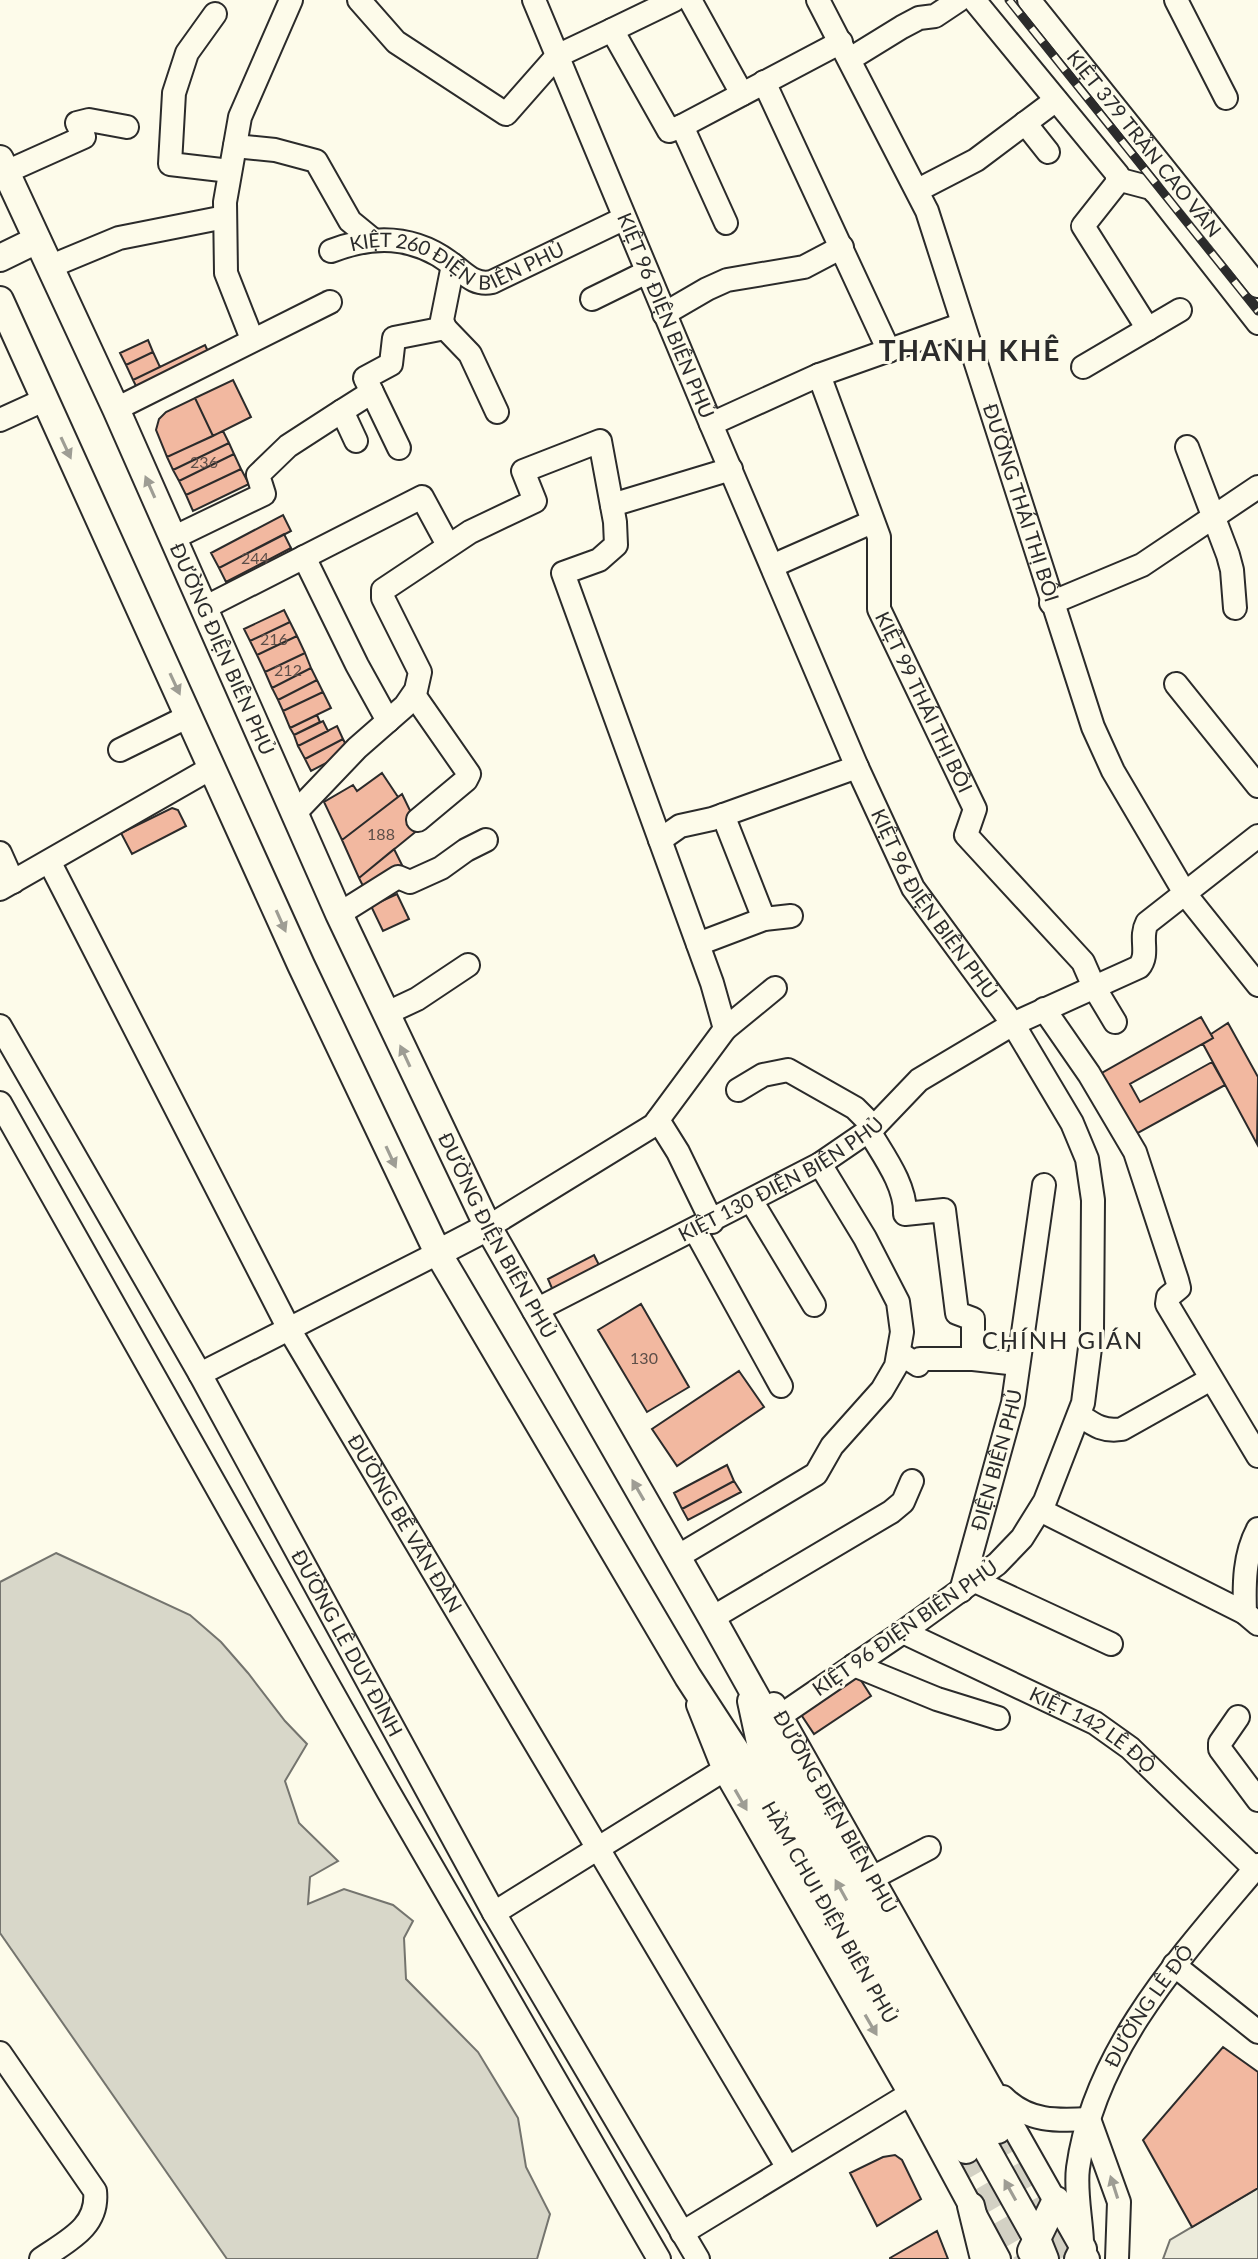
<svg xmlns="http://www.w3.org/2000/svg" width="1258" height="2259" font-family="Lato,sans-serif">
  <rect width="100%" height="100%" fill="#fdfbea"/>
  <path fill="#ecebdb" stroke="#74746e" stroke-width="2" d="M1258 2188V2259H1163L1170 2240Z"/>
  <path fill="#d8d7c9" stroke="#74746e" stroke-width="2" d="M56 1553 190 1615 221 1642 248 1673 285 1721 307 1744 285 1781 299 1823 338 1861 310 1877 308 1904 344 1889 393 1905 413 1921 404 1938 406 1979 478 2052 518 2118 526 2167 550 2214 537 2259H227L0 1933V1582Z"/>
  <path fill="#f2b8a0" stroke="#2b2b2b" stroke-width="2" d="M148 340 153 352 126 365 120 353Z
    M205 345 212 360 140 394 133 380Z
    M153 352 160 367 133 380 126 365Z
    M233 380 251 417 213 436 195 398Z
    M195 398 213 436 167 457 156 430 159 419 166 412Z
    M223 431 229 443 173 470 167 457Z
    M229 443 234 454 179 481 173 470Z
    M234 454 241 469 186 495 179 481Z
    M241 469 249 484 193 511 186 495Z
    M283 515 291 531 219 568 211 553Z
    M284 534 291 548 226 582 219 568Z
    M291 548 296 559 231 591 226 582Z
    M284 610 290 622 250 641 244 629Z
    M290 622 297 636 257 655 250 641Z
    M297 636 305 653 265 672 257 655Z
    M305 653 311 668 272 688 265 672Z
    M311 668 317 680 278 700 272 688Z
    M317 680 323 692 283 711 278 700Z
    M323 692 331 708 290 728 283 711Z
    M317 715 320 722 294 735 290 728Z
    M323 721 328 731 298 746 294 735Z
    M337 726 343 739 305 759 298 746Z
    M343 739 349 751 311 771 305 759Z
    M382 773 398 797 342 840 324 802 353 785 357 791Z
    M402 794 419 829 359 878 342 840Z
    M172 808 178 810 186 826 132 854 121 833Z
    M394 849 406 873 367 894 359 878Z
    M397 894 409 919 383 931 371 906Z
    M1201 1017 1213 1038 1130 1084 1140 1102 1212 1062 1225 1085 1127 1139 1093 1078Z
    M1228 1023 1258 1077 1257 1144 1203 1044 1213 1038 1211 1034Z
    M594 1255 601 1269 554 1293 548 1279Z
    M641 1304 689 1387 647 1412 598 1330Z
    M739 1371 764 1407 677 1466 652 1429Z
    M727 1465 734 1481 682 1509 674 1493Z
    M734 1481 741 1492 688 1520 682 1509Z
    M855 1671 871 1696 814 1734 798 1710Z
    M1223 2047 1258 2072V2188L1192 2227 1143 2140Z
    M895 2155 902 2160 921 2199 877 2226 850 2173 883 2157Z
    M937 2231 948 2259H890V2258Z"/>
  <g fill="none" stroke-linecap="round" stroke-linejoin="round">
    <path stroke="#d3d1c4" stroke-width="26" stroke-dasharray="26 13" stroke-linecap="butt" d="M998 2130 1067 2259
      M966 2150 1029 2259"/>
    <g stroke="#2b2b2b" stroke-width="26">
      <g id="minor">
        <path d="M359 0 396 42 506 114 557 56 612 30 669 131 682 126 726 223"/>
        <path id="s1" d="M534 0 711 424 857 767 913 888 1013 1024 1072 1123 1087 1159 1093 1200 1092 1332 1083 1403 1045 1501 1022 1538 997 1564 903 1632 783 1714"/>
        <path d="M690 0 742 94"/>
        <path id="s2" d="M818 0 927 211 1093 727 1113 771 1186 895 1258 985"/>
        <path d="M974 0 1118 175 1117 183 1083 226 1148 329"/>
        <path id="s3" d="M1029 0 1258 286"/>
        <path d="M1176 0 1226 98"/>
        <path d="M215 14 187 53 174 93 170 164 230 171"/>
        <path d="M612 30 674 0"/>
        <path d="M850 59 902 27 919 18 935 16 959 0"/>
        <path d="M764 82 889 351"/>
        <path d="M1025 123 1048 152"/>
        <path d="M682 126 841 42"/>
        <path d="M235 146 275 150 316 161 350 221 372 239"/>
        <path d="M6 172 84 137 77 123 89 120 127 127"/>
        <path d="M1117 179 1151 188 1157 194 1258 323"/>
        <path d="M918 190 976 160 1056 100"/>
        <path id="s4" d="M331 251C373 235 412 235 449 262 464 272 473 286 492 282L623 219"/>
        <path d="M453 265 442 320 445 328 470 354 497 412"/>
        <path d="M49 267 119 238 225 217"/>
        <path d="M592 299 647 272"/>
        <path d="M664 314 707 289 727 280 804 267 842 247"/>
        <path d="M252 339 226 273 225 202 240 117 291 0"/>
        <path d="M1083 367 1180 310"/>
        <path id="s5" d="M819 375 879 537V609L975 809 966 835 1083 962 1094 987 1115 1022"/>
        <path d="M372 392 365 378 391 364 394 338 445 328"/>
        <path d="M116 409 330 302"/>
        <path d="M342 411 372 392 399 448"/>
        <path d="M0 420 44 400"/>
        <path d="M711 424 819 375 963 324"/>
        <path d="M1187 447 1228 555 1232 570 1235 608"/>
        <path d="M612 505 731 469"/>
        <path d="M173 538 264 494 258 475 288 446 342 411 356 441"/>
        <path d="M304 557 357 665 388 721"/>
        <path d="M772 566 872 522"/>
        <path d="M1051 603 1142 565 1258 487"/>
        <path d="M204 608 422 497 448 545"/>
        <path d="M1176 684 1258 786"/>
        <path d="M414 695 469 774 466 780 418 820"/>
        <path d="M120 750 189 716"/>
        <path d="M295 813 357 748 405 706 416 690 420 672 383 598V590L470 532 535 501 523 471 600 441 615 522 616 545 599 560 563 573 712 983 725 1029 654 1125 488 1227"/>
        <path d="M723 815 764 919"/>
        <path d="M660 840 680 826 712 819 857 767"/>
        <path d="M0 853 13 882"/>
        <path id="s6" d="M50 863 289 1329 788 2168"/>
        <path d="M0 889 213 767"/>
        <path d="M339 914 398 877 410 882 441 868 466 850 486 840"/>
        <path d="M698 944 764 919 791 916"/>
        <path d="M1044 1009 1089 1074 1135 1152 1177 1280 1179 1288 1168 1297 1167 1304 1258 1456"/>
        <path d="M385 1014 417 999 468 965"/>
        <path id="s7" d="M0 1026 200 1374 494 1913 698 2259"/>
        <path d="M725 1029 775 988"/>
        <path d="M738 1090 763 1075 788 1070 855 1108 874 1127"/>
        <path d="M0 1103 388 1791 659 2259"/>
        <path d="M658 1120 678 1152 712 1222"/>
        <path d="M869 1131C883 1155 906 1185 905 1214L944 1210 957 1313 973 1319V1359H920L918 1365 899 1353"/>
        <path d="M752 1202 814 1305"/>
        <path d="M695 1230 781 1386"/>
        <path id="s8" d="M534 1311 820 1164 874 1127 919 1080 1013 1024 1139 967C1150 954 1139 938 1147 923L1258 836"/>
        <path d="M973 1359 1018 1364"/>
        <path d="M200 1374 438 1253"/>
        <path d="M1079 1415C1094 1425 1103 1432 1122 1429L1211 1379"/>
        <path d="M1040 1510 1245 1613"/>
        <path d="M1258 1529C1244 1555 1244 1584 1245 1613L1258 1624"/>
        <path d="M677 1557 816 1474 832 1446 882 1390 896 1366 902 1332 898 1302 865 1238 820 1164"/>
        <path d="M975 1581 1111 1644"/>
        <path id="s9" d="M961 1591 1013 1403 1044 1185"/>
        <path d="M712 1618 891 1512 903 1502 912 1481"/>
        <path id="s10" d="M903 1632 1095 1723 1130 1748 1255 1869"/>
        <path d="M854 1665 937 1699 998 1718"/>
        <path id="s11" d="M774 1704 1088 2259"/>
        <path d="M698 1705 724 1770 910 2094 999 2259"/>
        <path d="M1238 1717 1220 1743V1749L1258 1800"/>
        <path d="M874 1877 929 1848"/>
        <path d="M494 1913 724 1770"/>
        <path d="M1174 1965 1258 2032"/>
        <path d="M0 2053 95 2191C99 2227 67 2241 41 2259"/>
        <path d="M1003 2097C1028 2122 1057 2121 1089 2119L1119 2202 1117 2259"/>
        <path d="M682 2233 910 2094"/>
        <path id="s12" d="M1082 2241C1081 2218 1075 2191 1078 2168 1094 2049 1184 1953 1258 1865"/>
      </g>
    </g>
    <g stroke="#2b2b2b" stroke-width="30">
      <g id="major">
        <path id="s13" d="M0 159 116 409 339 914 488 1227 712 1618 998 2130"/>
        <path d="M0 258 37 240"/>
        <path id="s14" d="M0 300 301 965 438 1253 688 1677 744 1763 966 2150"/>
        <path d="M438 1253 488 1227"/>
        <path d="M751 1701 761 1747 1037 2239 1045 2259"/>
        <path d="M971 2206 984 2259"/>
        <path d="M1031 2251 1056 2200"/>
        <path d="M1078 2259 1083 2249"/>
      </g>
    </g>
    <use href="#minor" stroke="#fdfbea" stroke-width="22"/>
    <use href="#major" stroke="#fdfbea" stroke-width="26"/>
    <g stroke="#2b2b2b" stroke-width="9">
      <path id="rail" d="M1009 0 1258 311"/>
    </g>
    <use href="#rail" stroke="#fdfbea" stroke-width="6" stroke-dasharray="18" stroke-linecap="butt"/>
  </g>
  <defs><path id="oneway-solid" d="M-6-.8H1V-3.2L6.5 0L1 3.2V.8H-6Z" transform="scale(2)"/></defs>
  <g fill="#9e9d94">
    <use href="#oneway-solid" transform="translate(66 448) rotate(65)"/>
    <use href="#oneway-solid" transform="translate(150 487) rotate(-114)"/>
    <use href="#oneway-solid" transform="translate(175 684) rotate(65)"/>
    <use href="#oneway-solid" transform="translate(281 921) rotate(66)"/>
    <use href="#oneway-solid" transform="translate(405 1056) rotate(-115)"/>
    <use href="#oneway-solid" transform="translate(391 1157) rotate(65)"/>
    <use href="#oneway-solid" transform="translate(638 1490) rotate(-120)"/>
    <use href="#oneway-solid" transform="translate(741 1800) rotate(60)"/>
    <use href="#oneway-solid" transform="translate(841 1890) rotate(-119)"/>
    <use href="#oneway-solid" transform="translate(871 2025) rotate(60)"/>
    <use href="#oneway-solid" transform="translate(1114 2187) rotate(-108)"/>
    <use href="#oneway-solid" transform="translate(1010 2190) rotate(-119)"/>
  </g>
  <g text-anchor="middle" stroke-width="6" stroke-linejoin="round" paint-order="stroke">
    <g font-size="16" fill="#5d4e48">
      <text x="204" y="468">236</text>
      <text x="255" y="564">244</text>
      <text x="274" y="645">216</text>
      <text x="288" y="676">212</text>
      <text x="381" y="840">188</text>
      <text x="644" y="1364">130</text>
    </g>
    <g font-size="20" fill="#2b2b2b" stroke="#fdfbea">
      <text dy="7" stroke="none"><textPath href="#s3" startOffset="184">KIỆT 379 TRẦN CAO VÂN</textPath></text>
      <text dy="7" stroke="none"><textPath href="#s4" startOffset="136">KIỆT 260 ĐIỆN BIÊN PHỦ</textPath></text>
      <text dy="7" stroke="none"><textPath href="#s1" startOffset="342">KIỆT 96 ĐIỆN BIÊN PHỦ</textPath></text>
      <text dy="7" stroke="none"><textPath href="#s2" startOffset="544">ĐƯỜNG THÁI THỊ BÔI</textPath></text>
      <text dy="7" stroke="none"><textPath href="#s13" startOffset="538">ĐƯỜNG ĐIỆN BIÊN PHỦ</textPath></text>
      <text dy="7" stroke="none"><textPath href="#s5" startOffset="348">KIỆT 99 THÁI THỊ BÔI</textPath></text>
      <text dy="7" stroke="none"><textPath href="#s1" startOffset="990">KIỆT 96 ĐIỆN BIÊN PHỦ</textPath></text>
      <text dy="7" stroke="none"><textPath href="#s8" startOffset="280">KIỆT 130 ĐIỆN BIÊN PHỦ</textPath></text>
      <text dy="7" stroke="none"><textPath href="#s13" startOffset="1186">ĐƯỜNG ĐIỆN BIÊN PHỦ</textPath></text>
      <text dy="7" stroke="none"><textPath href="#s9" startOffset="136">ĐIỆN BIÊN PHỦ</textPath></text>
      <text dy="7" stroke="none"><textPath href="#s6" startOffset="750">ĐƯỜNG BẾ VĂN ĐÀN</textPath></text>
      <text transform="translate(905 1628) rotate(-35)" y="7">KIỆT 96 ĐIỆN BIÊN PHỦ</text>
      <text dy="7" stroke="none"><textPath href="#s7" startOffset="708">ĐƯỜNG LÊ DUY ĐÌNH</textPath></text>
      <text dy="7" stroke="none"><textPath href="#s10" startOffset="214">KIỆT 142 LÊ ĐỘ</textPath></text>
      <text dy="7" stroke="none"><textPath href="#s11" startOffset="124">ĐƯỜNG ĐIỆN BIÊN PHỦ</textPath></text>
      <text dy="7" stroke="none"><textPath href="#s14" startOffset="1816">HẦM CHUI ĐIỆN BIÊN PHỦ</textPath></text>
      <text dy="7" stroke="none"><textPath href="#s12" startOffset="252">ĐƯỜNG LÊ ĐỘ</textPath></text>
    </g>
    <g font-size="24" letter-spacing="2" fill="#2b2b2b" stroke="#fdfbea">
      <text x="1063" y="1349">CHÍNH GIÁN</text>
    </g>
    <g font-size="28" font-weight="bold" letter-spacing="2" fill="#2b2b2b" stroke="#fdfbea">
      <text x="970" y="361">THANH KHÊ</text>
    </g>
  </g>
</svg>
